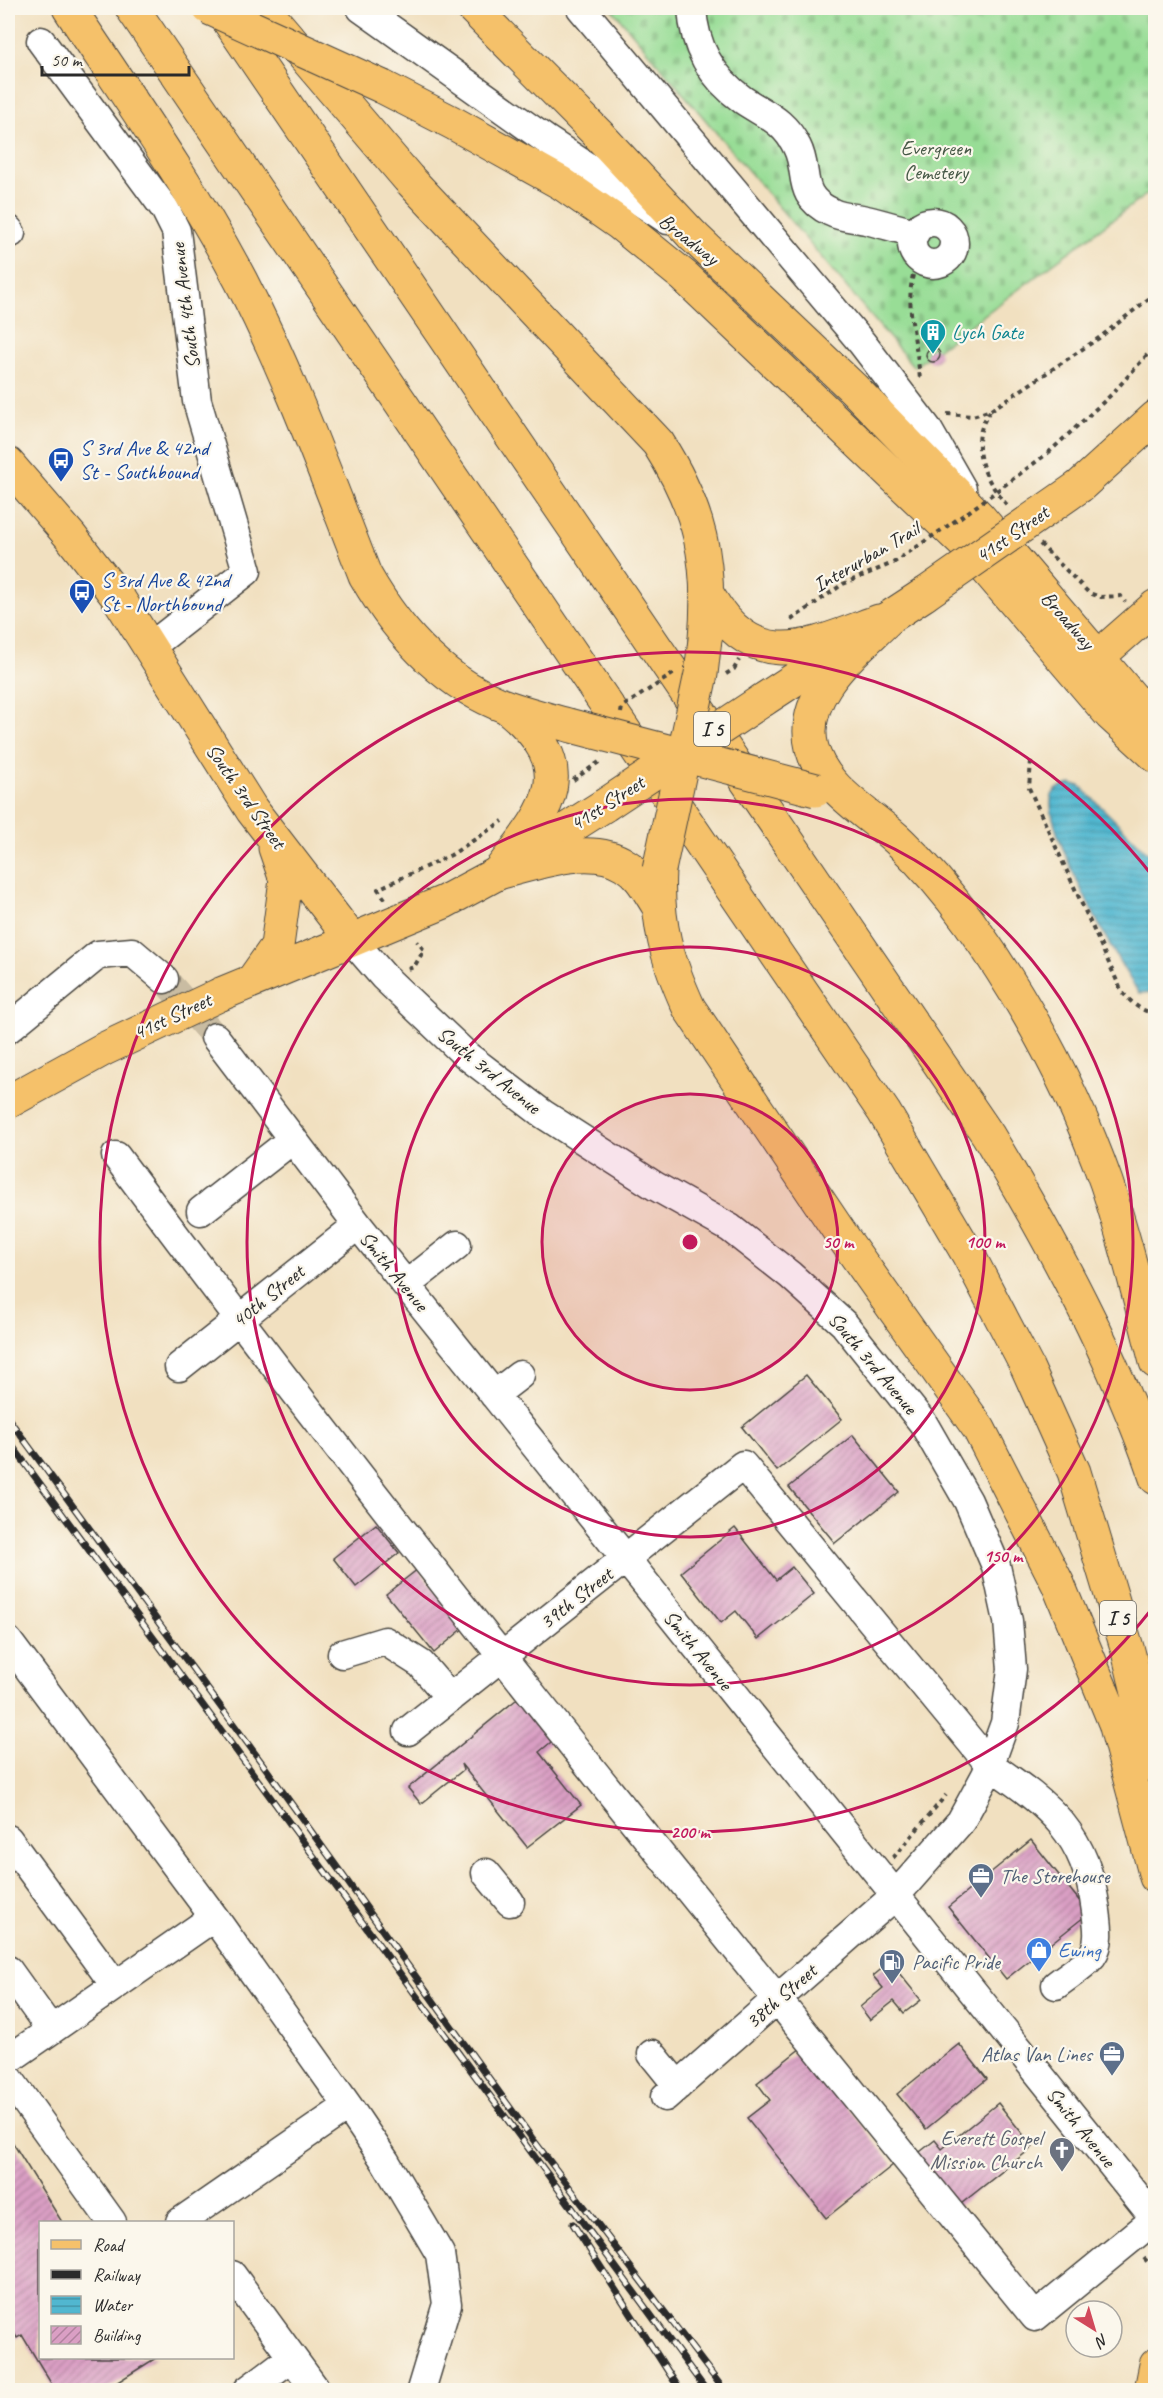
<svg xmlns="http://www.w3.org/2000/svg" width="1163" height="2398" font-family="Caveat,sans-serif">
  <defs>
    <pattern id="cemetery-stones" width="16" height="16" patternUnits="userSpaceOnUse" patternTransform="scale(1.5)"><rect width="16" height="16" fill="#98dd96"/><path d="M2 7V4a2 2 0 0 1 4 0v3zM10 15v-3a2 2 0 0 1 4 0v3z" fill="#83be81"/></pattern>
    <pattern id="water-rules" width="6" height="5" patternUnits="userSpaceOnUse" patternTransform="scale(1.5)"><rect width="6" height="5" fill="#51b7d0"/><path d="M0 2.5h6" fill="none" stroke="#4395a9"/></pattern>
    <pattern id="building-hatch" width="6" height="6" patternUnits="userSpaceOnUse" patternTransform="scale(1.5)"><rect width="6" height="6" fill="#da9fc4"/><path d="M-1 1l2-2M0 6l6-6M5 7l2-2" fill="none" stroke="#b1829f"/></pattern>
  </defs>
  <rect width="100%" height="100%" fill="#fbf7ec"/>
  <filter id="ink" filterUnits="userSpaceOnUse"><feTurbulence type="fractalNoise" baseFrequency=".0167" numOctaves="2"/><feDisplacementMap in="SourceGraphic" scale="12" xChannelSelector="R" yChannelSelector="G"/><feConvolveMatrix kernelMatrix="1 2 1 2 8 2 1 2 1" color-interpolation-filters="sRGB"/></filter>
  <filter id="wash" filterUnits="userSpaceOnUse"><feTurbulence type="fractalNoise" baseFrequency=".008" numOctaves="4" result="noise"/><feDisplacementMap in="SourceGraphic" scale="24" xChannelSelector="R" yChannelSelector="G"/><feGaussianBlur stdDeviation="1.35" result="paint"/><feColorMatrix in="noise" values="0 0 0 0 0 0 0 0 0 0 0 0 0 0 0 0 0 1.4 0 .05"/><feComposite in="paint" operator="in"/></filter>
  <g filter="url(#wash)">
    <rect width="100%" height="100%" fill="#f1e0c0"/>
    <path fill="url(#cemetery-stones)" stroke="#628460" stroke-width="1.5" d="M611 8H1155V188L914 367Z"/>
    <path fill="url(#water-rules)" stroke="#3e717e" stroke-width="1.5" d="M1071 784 1080 786 1155 860V992L1139 993C1116 958 1048 838 1051 800 1052 789 1062 786 1071 784Z"/>
    <g id="blocks">
      <path fill="url(#building-hatch)" d="M926 355a7 7 0 1 1 14 0a7 7 0 1 1-14 0Z
        M806 1375 842 1419 777 1471 742 1427Z
        M853 1435 899 1492 835 1543 789 1487Z
        M376 1524 399 1553 356 1587 333 1558Z
        M735 1528 776 1580 792 1567 814 1594 758 1639 736 1611 721 1623 681 1572Z
        M418 1569 465 1627 434 1653 386 1594Z
        M522 1695 556 1738 539 1752 581 1805 527 1847 461 1764 463 1770 421 1804 408 1788Z
        M1031 1840 1089 1913 1006 1979 948 1907Z
        M890 1962 921 2000 904 2013 894 2001 870 2020 860 2007 883 1988 873 1976Z
        M959 2044 987 2079 926 2129 897 2094Z
        M801 2048 893 2165 826 2218 747 2118 770 2100 757 2083Z
        M998 2103 1033 2147 957 2207 916 2155 935 2140 942 2149Z
        M8 2135 62 2222H40V2358H156L105 2390H55L22 2335 17 2338 8 2322Z"/>
    </g>
  </g>
  <g filter="url(#ink)">
    <use href="#blocks" fill-opacity="0" stroke="#494641" stroke-width="1.5"/>
    <g fill="none" stroke-linecap="round" stroke-linejoin="round">
      <path stroke="#c9bca2" stroke-width="28" stroke-dasharray="28 14" stroke-linecap="butt" d="M164 979 215 1037"/>
      <g stroke="#494641" stroke-width="31">
        <path id="minor" d="M361 8 545 139 668 220
          M581 8 862 343 927 428 962 489
          M692 8C694 46 711 77 743 100 765 115 784 120 797 147 810 172 795 195 831 212 842 218 855 217 866 220 883 224 899 229 915 233
          M41 41 165 209 176 231 197 401 247 571 150 647
          M912 243a21 21 0 1 1 42 0a21 21 0 1 1-42 0Z
          M8 229 11 233
          M352 940 384 977 466 1055 543 1114 655 1186 730 1228 790 1275 844 1324 923 1423 968 1501 996 1566 1008 1621 1012 1669 1005 1723 986 1775 961 1821 896 1895 665 2097
          M8 1029 98 955 132 952 164 979
          M215 1037 358 1225 1156 2220
          M116 1156C411 1552 724 1934 1035 2317L1155 2219
          M201 1211 293 1139
          M406 1285 457 1245
          M179 1367 358 1225
          M494 1395 520 1375
          M8 1641 214 1917 8 2060
          M342 1654 385 1641 421 1664 450 1698
          M408 1731 743 1465 990 1765C1051 1807 1086 1833 1096 1911 1098 1926 1101 1943 1092 1956 1083 1967 1067 1976 1056 1985
          M8 1839 115 1985
          M486 1873 510 1902
          M8 1970 51 2030
          M652 2054 678 2086
          M8 2077 112 2222
          M348 2106 385 2161 440 2254 447 2304 421 2390
          M180 2222 348 2106 214 1917
          M232 2275 316 2390
          M248 2390 292 2357"/>
      </g>
      <g stroke="#494641" stroke-width="35">
        <path id="major" d="M693 236 854 389 979 517 1156 726
          M8 464 71 537 119 599 252 810 352 940
          M1080 486 1156 417
          M1099 656 1156 606
          M763 700 925 594
          M253 980 277 946 286 880 275 848
          M221 994 444 902 498 873 605 805"/>
      </g>
      <g stroke="#494641" stroke-width="35">
        <path id="highway" d="M69 8C128 97 191 186 241 281 290 376 326 476 365 575 398 633 442 683 507 707 527 714 548 719 568 725
          M132 8 884 1112 968 1254 1027 1367 1074 1472 1128 1651 1156 1766
          M220 8 988 1135C1053 1244 1115 1358 1156 1478
          M263 8 408 178 658 443C700 509 712 561 705 639
          M473 8 597 133 693 236
          M383 87 455 124 561 183 620 224 685 277 966 545 1110 714 1156 756
          M709 597C756 675 808 647 879 621
          M889 618C856 651 798 694 812 748 823 790 872 815 901 843 926 867 948 893 969 922 1026 1002 1073 1089 1106 1182 1126 1241 1140 1301 1156 1362
          M659 870C656 923 667 960 689 1008L845 1240 979 1429 1058 1584 1115 1723 1156 1877
          M498 873C546 811 584 771 509 709
          M498 873C535 864 590 842 625 865 640 874 648 890 657 904
          M1151 2390 1156 2365"/>
      </g>
      <path stroke="#494641" stroke-width="4" stroke-dasharray="4.5 4.5" stroke-linecap="butt" d="M919 258C900 297 918 340 920 381
        M990 411C967 445 983 478 1008 506
        M947 414 973 416 991 410 1099 338 1156 293
        M1048 453 1111 395 1156 345
        M1040 544 1089 593 1101 597 1121 596 1125 602
        M791 620 843 584 893 563
        M726 674 734 669 739 660
        M1031 761 1029 788 1122 992C1132 1003 1141 1012 1156 1013
        M385 899 378 889 451 855 503 821
        M408 969 414 967 424 950 417 941
        M893 1858 946 1795
        M1144 2258 1156 2271"/>
      <use href="#minor" stroke="#fff" stroke-width="28"/>
      <use href="#major" stroke="#f5c16b" stroke-width="33"/>
      <use href="#highway" stroke="#f5c16b" stroke-width="33"/>
      <g stroke="#2b2b2b" stroke-width="7">
        <path id="rail" d="M8 1418 262 1763 532 2138 724 2390
          M8 1440 706 2390
          M573 2224 680 2390"/>
      </g>
      <use href="#rail" stroke="#fbf7ec" stroke-width="4.5" stroke-dasharray="14" stroke-linecap="butt"/>
      <g stroke="#494641" stroke-width="35" stroke-linecap="butt">
        <path id="major-bridge" d="M925 594 1080 486
          M605 805 763 700
          M8 1102 104 1049 221 994"/>
      </g>
      <g stroke="#494641" stroke-width="35" stroke-linecap="butt">
        <path id="highway-bridge" d="M209 8 383 87
          M568 725 816 790
          M659 870 701 674 705 639"/>
      </g>
      <path stroke="#494641" stroke-width="4" stroke-dasharray="4.5 4.5" stroke-linecap="butt" d="M893 563 971 510 1048 453
        M621 713 622 707 676 672
        M573 780 602 760"/>
      <use href="#major-bridge" stroke="#f5c16b" stroke-width="33"/>
      <use href="#highway-bridge" stroke="#f5c16b" stroke-width="33"/>
    </g>
  </g>
  <circle cx="690" cy="1242" r="148" fill="#c2185b" fill-opacity=".12"/>
  <g fill="none" stroke="#c2185b" stroke-width="3">
    <circle cx="690" cy="1242" r="148"/>
    <circle cx="690" cy="1242" r="295"/>
    <circle cx="690" cy="1242" r="443"/>
    <path d="M1155 1605A590 590 0 1 1 1155 879"/>
  </g>
  <defs>
    <g id="building-pin" transform="scale(1.35)"><path d="M0 17L-7.5 6A9.5 9.5 0 1 1 7.5 6Z" fill="#0f9aa8" stroke="#fbf7ec"/><path d="M-4-6H4V6H1V3H-1V6H-4ZM-2.5-4.3h1.7v1.8h-1.7ZM.8-4.3h1.7v1.8H.8ZM-2.5-1h1.7V.8h-1.7ZM.8-1h1.7V.8H.8Z" fill="#fff"/></g>
    <g id="bus-pin" transform="scale(1.35)"><path d="M0 17L-7.5 6A9.5 9.5 0 1 1 7.5 6Z" fill="#1a4fb4" stroke="#fbf7ec"/><path d="M-5-6H5V4H4V6H2V4H-2V6H-4V4H-5ZM-3.5-4V0h7V-4ZM-3.5 1.2v1.5H-2V1.2ZM2 1.2v1.5H3.5V1.2Z" fill="#fff"/></g>
    <g id="office-pin" transform="scale(1.35)"><path d="M0 17L-7.5 6A9.5 9.5 0 1 1 7.5 6Z" fill="#5c6f8a" stroke="#fbf7ec"/><path d="M-6-3h4V-5.5h4V-3h4V5H-6ZM-1-4.5V-3h2v-1.5ZM-6 0V1H6V0Z" fill="#fff"/></g>
    <g id="shop-pin" transform="scale(1.35)"><path d="M0 17L-7.5 6A9.5 9.5 0 1 1 7.5 6Z" fill="#3f7fe0" stroke="#fbf7ec"/><path d="M-5-2.5h2.3a2.7 3.5 0 0 1 5.4 0H5L5.5 6h-11ZM-1.5-2.5h3a1.5 2.3 0 0 0-3 0Z" fill="#fff"/></g>
    <g id="fuel-pin" transform="scale(1.35)"><path d="M0 17L-7.5 6A9.5 9.5 0 1 1 7.5 6Z" fill="#5c6f8a" stroke="#fbf7ec"/><path d="M-5.5-6h7V0h2V4h1.3V-2.5L3-4.5l.8-.8L6-3V5H2.5V1h-1V6h-7ZM-4.2-4.7v3.2H.2V-4.7Z" fill="#fff"/></g>
    <g id="church-pin" transform="scale(1.35)"><path d="M0 17L-7.5 6A9.5 9.5 0 1 1 7.5 6Z" fill="#6b7280" stroke="#fbf7ec"/><path d="M-1.2-6h2.4v3.5h3.3v2.4h-3.3V6h-2.4V-.1h-3.3v-2.4h3.3Z" fill="#fff"/></g>
  </defs>
  <g fill-rule="evenodd">
    <use href="#building-pin" x="933" y="332"/>
    <use href="#bus-pin" x="61" y="460"/>
    <use href="#bus-pin" x="82" y="592"/>
    <use href="#office-pin" x="981" y="1876"/>
    <use href="#shop-pin" x="1039" y="1950"/>
    <use href="#fuel-pin" x="892" y="1962"/>
    <use href="#office-pin" x="1112" y="2054"/>
    <use href="#church-pin" x="1062" y="2150"/>
  </g>
  <g text-anchor="middle" stroke-width="4.5" stroke-linejoin="round" paint-order="stroke">
    <g fill="#fbf7ec" stroke="#696865" stroke-width="1.5">
      <rect x="694" y="712" width="36" height="34" rx="4.5"/>
      <rect x="1100" y="1601" width="36" height="34" rx="4.5"/>
    </g>
    <g font-size="20" font-weight="bold" fill="#2b2b2b">
      <text x="712" y="736">I 5</text>
      <text x="1118" y="1625">I 5</text>
    </g>
    <g font-size="21" fill="#465846" stroke="#fbf7ec">
      <text x="936" y="155">Evergreen<tspan x="936" dy="24">Cemetery</tspan></text>
    </g>
    <g font-size="21" fill="#2b2b2b" stroke="#fbf7ec">
      <text transform="translate(689 239) rotate(38)" y="7">Broadway</text>
      <text transform="translate(185 306) rotate(-97)" y="7">South 4th Avenue</text>
      <text transform="translate(1012 534) rotate(-35)" y="7">41st Street</text>
      <text transform="translate(866 557) rotate(-30)" y="7">Interurban Trail</text>
      <text transform="translate(1068 620) rotate(49)" y="7">Broadway</text>
      <text transform="translate(246 796) rotate(55)" y="7">South 3rd Street</text>
      <text transform="translate(607 803) rotate(-33)" y="7">41st Street</text>
      <text transform="translate(172 1016) rotate(-25)" y="7">41st Street</text>
      <text transform="translate(489 1070) rotate(39)" y="7">South 3rd Avenue</text>
      <text transform="translate(394 1271) rotate(51)" y="7">Smith Avenue</text>
      <text transform="translate(268 1296) rotate(-39)" y="7">40th Street</text>
      <text transform="translate(873 1363) rotate(50)" y="7">South 3rd Avenue</text>
      <text transform="translate(576 1598) rotate(-38)" y="7">39th Street</text>
      <text transform="translate(698 1650) rotate(51)" y="7">Smith Avenue</text>
      <text transform="translate(781 1996) rotate(-41)" y="7">38th Street</text>
      <text transform="translate(1081 2127) rotate(51)" y="7">Smith Avenue</text>
    </g>
    <g font-size="21" fill="#0d838f" stroke="#fbf7ec" text-anchor="start">
      <text x="952" y="339">Lych Gate</text>
    </g>
    <g font-size="21" fill="#164399" stroke="#fbf7ec" text-anchor="start">
      <text x="80" y="455">S 3rd Ave &amp; 42nd<tspan x="80" dy="24">St - Southbound</tspan></text>
      <text x="101" y="587">S 3rd Ave &amp; 42nd<tspan x="101" dy="24">St - Northbound</tspan></text>
    </g>
    <g font-size="21" fill="#4e5e75" stroke="#fbf7ec" text-anchor="start">
      <text x="1000" y="1883">The Storehouse</text>
      <text x="912" y="1969">Pacific Pride</text>
      <text x="1092" y="2061" text-anchor="end">Atlas Van Lines</text>
    </g>
    <g font-size="21" fill="#366cbe" stroke="#fbf7ec" text-anchor="start">
      <text x="1058" y="1957">Ewing</text>
    </g>
    <g font-size="21" fill="#5b616d" stroke="#fbf7ec" text-anchor="end">
      <text x="1042" y="2145">Everett Gospel<tspan x="1042" dy="24">Mission Church</tspan></text>
    </g>
  </g>
  <circle cx="690" cy="1242" r="9" fill="#c2185b" stroke="#fbf7ec" stroke-width="3"/>
  <g font-size="18" text-anchor="middle" font-weight="bold" fill="#c2185b" stroke="#fbf7ec" stroke-width="4.5" stroke-linejoin="round" paint-order="stroke">
    <text x="838" y="1248">50 m</text>
    <text x="985" y="1248">100 m</text>
    <text x="1003" y="1562">150 m</text>
    <text x="690" y="1838">200 m</text>
  </g>
  <rect width="1163" height="2398" fill="none" stroke="#fbf7ec" stroke-width="30"/>
  <rect x="39" y="2221" width="195" height="138" fill="#fbf7ec" stroke="#a8a59f" stroke-width="1.5"/>
  <rect x="51" y="2240" width="30" height="9" fill="#f5c16b" stroke="#a8a59f" stroke-width="1.5"/>
  <text x="93" y="2251" font-size="18" fill="#2b2b2b">Road</text>
  <rect x="51" y="2270" width="30" height="9" fill="#2b2b2b" stroke="#a8a59f" stroke-width="1.5"/>
  <text x="93" y="2281" font-size="18" fill="#2b2b2b">Railway</text>
  <rect x="51" y="2296" width="30" height="18" fill="url(#water-rules)" stroke="#a8a59f" stroke-width="1.5"/>
  <text x="93" y="2311" font-size="18" fill="#2b2b2b">Water</text>
  <rect x="51" y="2326" width="30" height="18" fill="url(#building-hatch)" stroke="#a8a59f" stroke-width="1.5"/>
  <text x="93" y="2341" font-size="18" fill="#2b2b2b">Building</text>
  <g transform="translate(1094 2329) rotate(143)"><circle r="28" fill="#fbf7ec" stroke="#a8a59f" stroke-width="1.5"/>
  <path d="M0-4.5L10 22L0 15L-10 22Z" fill="#d1495b"/>
  <text y="-9" font-size="16" font-weight="bold" text-anchor="middle" fill="#2b2b2b">N</text>
  </g>
  <path d="M42 66v9h147v-9" fill="none" stroke="#2b2b2b" stroke-width="3"/>
  <text x="51" y="66" font-size="18" fill="#2b2b2b" stroke="#fbf7ec" stroke-width="4.5" paint-order="stroke">50 m</text>
</svg>
